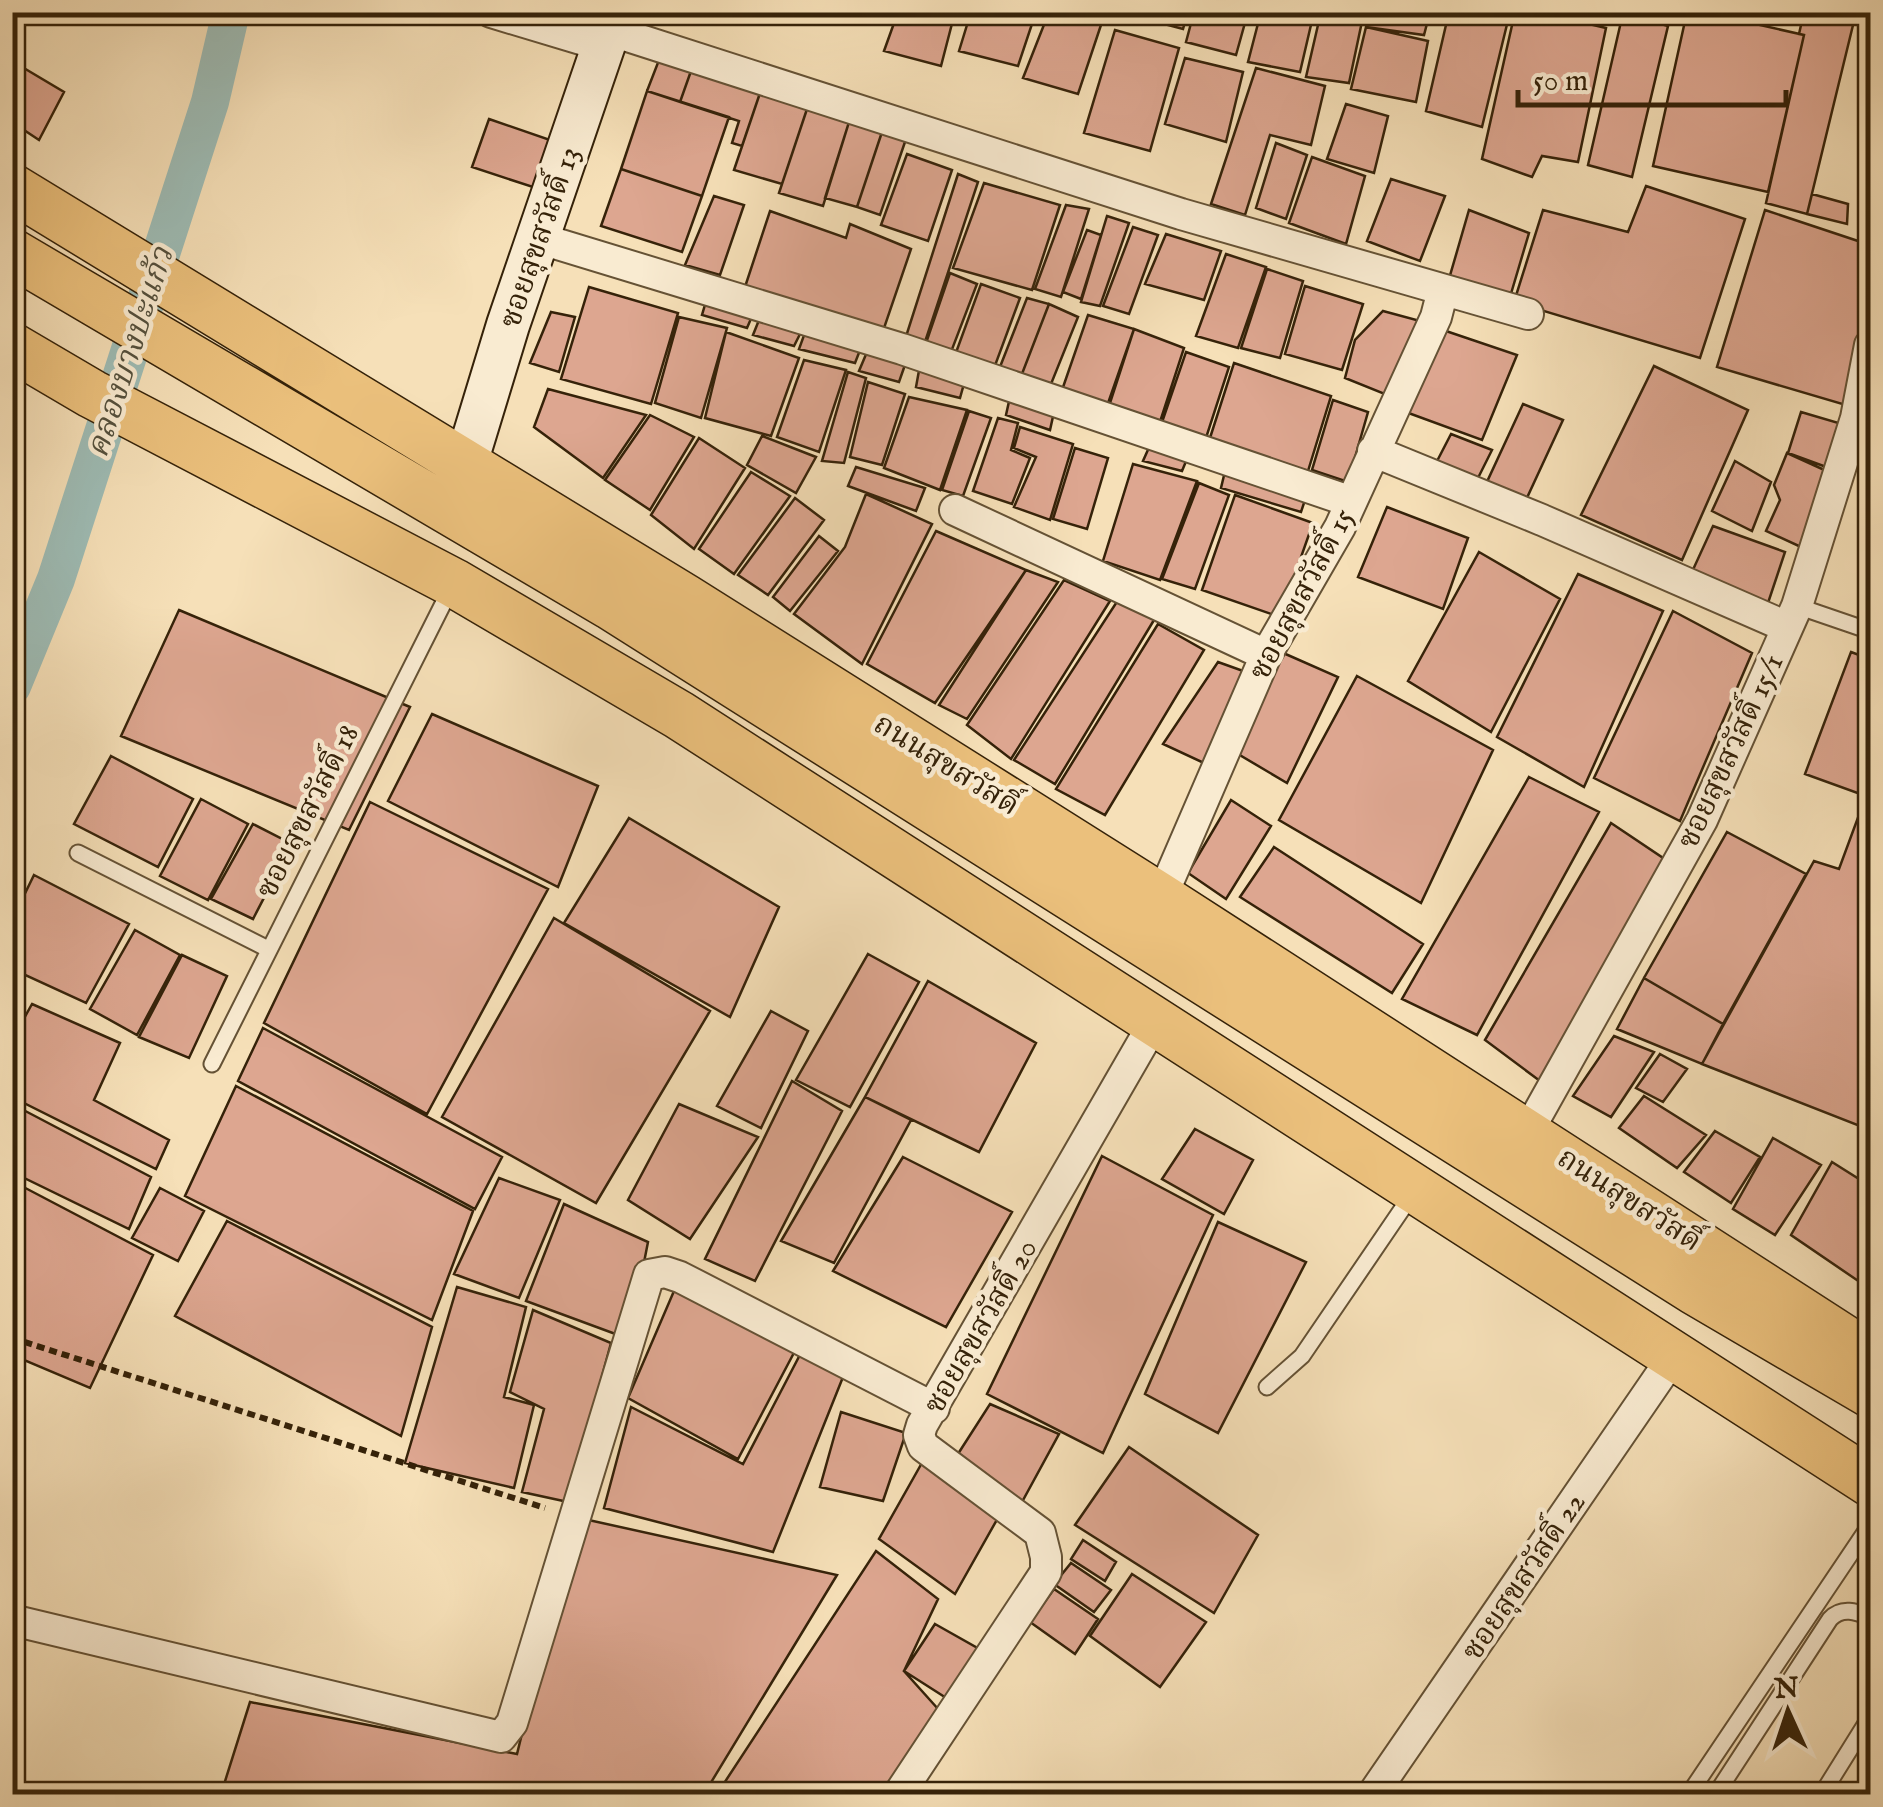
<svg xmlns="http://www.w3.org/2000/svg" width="1883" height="1807" font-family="'IM FELL English','Noto Serif Thai',serif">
  <rect width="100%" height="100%" fill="#f6e0b8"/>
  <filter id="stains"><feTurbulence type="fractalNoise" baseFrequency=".002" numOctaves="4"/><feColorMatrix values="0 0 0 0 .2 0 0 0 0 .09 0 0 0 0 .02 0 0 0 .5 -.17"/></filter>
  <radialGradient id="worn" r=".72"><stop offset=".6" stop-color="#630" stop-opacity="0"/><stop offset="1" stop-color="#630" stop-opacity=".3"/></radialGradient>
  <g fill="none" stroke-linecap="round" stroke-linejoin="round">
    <path stroke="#9ebcb5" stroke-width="38" d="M12 686 56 579 210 102 231 12"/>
  </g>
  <path fill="#dda690" stroke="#352209" stroke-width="2.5" d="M532 12H605L597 38Z
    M898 12H955L941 66 884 51Z
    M971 12H1036L1018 66 959 51Z
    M1049 12H1078L1103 19 1078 94 1023 78Z
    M1119 12H1188L1183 29Z
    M1194 12H1248L1236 55 1186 42Z
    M1261 12H1314L1300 72 1248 62Z
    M1321 12H1364L1349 83 1306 77Z
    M1369 12H1430L1424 35 1366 27Z
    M1449 12H1510L1482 127 1426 111Z
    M1515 12H1573L1572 20 1606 28 1578 162 1542 156 1532 177 1482 159Z
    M1687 12H1702L1804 35 1768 192 1653 166Z
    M1804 12 1854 21 1807 214 1766 203 1804 35 1799 34Z
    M1623 13 1668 26 1632 177 1588 165Z
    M1366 27 1428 41 1416 102 1351 89Z
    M1115 30 1179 48 1150 151 1084 133Z
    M1185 58 1243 72 1226 142 1165 124Z
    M659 60 691 71 680 102 647 91Z
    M12 61 64 92 39 140 12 122Z
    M1256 68 1325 86 1311 145 1270 135 1245 215 1211 204Z
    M691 71 760 93 742 146 732 143 739 121 680 102Z
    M647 91 729 117 702 196 621 169Z
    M760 93 807 109 782 184 734 170Z
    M1346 104 1388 116 1374 173 1327 159Z
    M807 109 849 122 823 206 779 193Z
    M489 119 553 141 539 189 472 167Z
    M849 122 882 132 857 207 825 198Z
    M882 132 906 139 880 215 857 207Z
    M1276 143 1307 155 1286 219 1256 208Z
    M907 154 952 170 928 241 881 225Z
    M1312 157 1365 176 1346 244 1289 223Z
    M621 169 702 196 682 252 601 226Z
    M958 174 978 182 923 348 902 349Z
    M1391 179 1445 196 1420 261 1367 241Z
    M984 183 1060 205 1032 290 953 268Z
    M1646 186 1745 219 1700 358 1514 302 1543 210 1628 232Z
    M1812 194 1848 204 1847 224 1807 214Z
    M714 196 744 205 720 275 685 265Z
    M1066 205 1089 209 1061 297 1035 289Z
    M1469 210 1529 233 1510 297 1449 279Z
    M1765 210 1870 245V280L1849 406 1717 367Z
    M770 211 846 238 850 224 911 249 882 334 744 290Z
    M1107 216 1129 223 1100 306 1081 302Z
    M1133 227 1158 235 1129 314 1103 306Z
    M1087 230 1101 235 1081 299 1063 292Z
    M1166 234 1221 251 1204 300 1145 284Z
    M1226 254 1266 267 1238 348 1196 336Z
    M1267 269 1303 281 1280 358 1241 348Z
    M950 273 977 284 951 352 926 343Z
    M981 284 1020 298 993 371 954 358Z
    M1305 286 1363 304 1342 370 1285 354Z
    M589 287 678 313 651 404 561 379Z
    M707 298 753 314 747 328 702 315Z
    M1027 298 1049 304 1020 379 998 372Z
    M1049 304 1078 317 1049 389 1020 379Z
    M1383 311 1424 322 1392 397 1345 378 1355 340Z
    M551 312 575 317 559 372 530 363Z
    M761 315 803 328 794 346 753 335Z
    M1088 315 1134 329 1106 409 1061 393Z
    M679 317 727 328 701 418 655 403Z
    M807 327 862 345 855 363 799 349Z
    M1134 329 1184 348 1159 425 1108 409Z
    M1443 330 1517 355 1482 440 1403 411Z
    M726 332 799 358 771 436 705 418Z
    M867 352 906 362 899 382 859 371Z
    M1186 352 1229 367 1205 441 1160 428Z
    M804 360 846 370 819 452 777 437Z
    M1234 363 1331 396 1308 471 1209 441Z
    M920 365 965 380 960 398 916 387Z
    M1654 366 1748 410 1682 560 1581 515Z
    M848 372 866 378 844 463 822 461Z
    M868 382 905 394 882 465 850 457Z
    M548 389 646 415 603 478 534 427Z
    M909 397 967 410 940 490 884 468Z
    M1010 397 1054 412 1050 430 1006 415Z
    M1333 400 1368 412 1348 482 1312 470Z
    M1523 404 1563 420 1525 502 1486 484Z
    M969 411 991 418 963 496 942 490Z
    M1801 412 1842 424 1829 468 1788 453Z
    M650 415 694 437 650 510 605 480Z
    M998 418 1018 423 1011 450 1030 458 1012 504 973 491Z
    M1020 427 1073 444 1050 520 1014 507 1036 457 1014 448Z
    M1451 434 1492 450 1476 482 1435 465Z
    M762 436 816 457 796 493 747 465Z
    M699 438 745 468 694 549 651 515Z
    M1151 443 1189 454 1182 471 1143 461Z
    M1075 448 1108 458 1087 529 1053 519Z
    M1787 453 1831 473 1801 547 1766 531 1780 500 1774 485Z
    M1735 461 1771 482 1752 531 1712 511Z
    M1133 464 1197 481 1160 580 1103 561Z
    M856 467 925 488 916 511 848 486Z
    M1226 467 1307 494 1301 512 1221 488Z
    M751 472 790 496 734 574 699 549Z
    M1199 483 1229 495 1195 589 1162 579Z
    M866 494 932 524 862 664 794 614 845 547Z
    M1235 495 1313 523 1280 617 1202 590Z
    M795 498 824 520 768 595 738 575Z
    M1387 507 1468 538 1443 609 1358 577Z
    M1713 526 1785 552 1767 606 1691 574Z
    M936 531 1026 570 935 703 867 664Z
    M819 536 838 551 790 611 773 597Z
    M1479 552 1560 599 1491 732 1408 681Z
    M1026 570 1058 582 967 719 939 705Z
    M1578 574 1663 611 1584 787 1497 737Z
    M1064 580 1110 601 1011 759 967 725Z
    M1120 597 1154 620 1055 784 1014 760Z
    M179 610 410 707 349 830 121 736Z
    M1673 611 1752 653 1680 821 1594 778Z
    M1158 624 1204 650 1105 815 1056 789Z
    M1281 652 1338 677 1287 783 1238 754Z
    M1851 652 1870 659V1130L1702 1064 1814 861 1839 869 1866 796 1805 774Z
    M1218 662 1246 672 1206 764 1163 744Z
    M1357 676 1493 750 1421 903 1279 820Z
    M432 714 598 786 558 887 388 801Z
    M111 756 193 799 158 867 74 824Z
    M1529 777 1599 812 1477 1035 1402 999Z
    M201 799 248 824 208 900 160 876Z
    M1231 800 1271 826 1226 899 1188 873Z
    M370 802 548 889 427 1114 264 1023Z
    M629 818 779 907 730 1017 564 923Z
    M1611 823 1669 862 1540 1081 1485 1040Z
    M253 824 292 844 253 919 211 899Z
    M1727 832 1806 874 1723 1024 1644 978Z
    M1274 847 1423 944 1392 993 1240 897Z
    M34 875 129 924 86 1003 12 969V920Z
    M554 918 710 1011 596 1203 442 1117Z
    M135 930 180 955 137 1035 90 1009Z
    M868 954 919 982 850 1107 796 1080Z
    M182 955 227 976 189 1058 139 1037Z
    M1644 978 1723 1024 1702 1064 1617 1029Z
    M928 981 1036 1043 979 1152 865 1097Z
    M32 1004 120 1043 94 1100 169 1140 156 1169 12 1097V1040Z
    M771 1011 808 1031 761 1128 717 1106Z
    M263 1028 502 1157 475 1209 238 1081Z
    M1614 1036 1654 1052 1611 1117 1573 1096Z
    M1660 1054 1687 1069 1663 1102 1636 1088Z
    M792 1081 842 1111 755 1281 705 1259Z
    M236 1086 473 1211 432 1320 185 1196Z
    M1644 1096 1706 1135 1677 1168 1619 1128Z
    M865 1097 911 1120 834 1263 781 1241Z
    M12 1104 151 1177 129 1229 12 1172Z
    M679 1104 758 1137 690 1239 628 1200Z
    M1195 1129 1253 1160 1224 1214 1162 1179Z
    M1715 1131 1760 1157 1731 1203 1684 1172Z
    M1773 1138 1821 1165 1775 1235 1733 1209Z
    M1102 1156 1213 1215 1103 1453 987 1394Z
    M903 1157 1012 1212 946 1327 833 1271Z
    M1832 1162 1870 1186V1289L1791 1235Z
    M499 1178 560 1200 519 1298 454 1274Z
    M12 1181 153 1255 90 1388 12 1355Z
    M160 1188 204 1211 178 1261 132 1238Z
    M564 1204 648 1242 629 1339 526 1301Z
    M227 1221 432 1327 401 1436 175 1316Z
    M1218 1222 1306 1262 1218 1433 1145 1394Z
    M680 1277 797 1347 738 1459 628 1398Z
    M457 1287 526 1307 504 1397 534 1405 514 1488 405 1463Z
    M533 1310 611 1343 568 1502 522 1492 544 1409 510 1392Z
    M803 1349 845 1372 773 1552 604 1508 631 1407 743 1464Z
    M990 1404 1059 1434 1022 1502 956 1457Z
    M841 1412 906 1433 883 1501 820 1487Z
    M1129 1447 1258 1535 1214 1613 1075 1525Z
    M923 1461 999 1516 955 1594 879 1539Z
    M575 1517 837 1575 704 1794H221L250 1702 517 1754Z
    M1083 1540 1116 1562 1105 1581 1071 1559Z
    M876 1551 938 1599 904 1671 939 1710 883 1794H717Z
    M1071 1563 1111 1590 1094 1612 1054 1584Z
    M1132 1574 1206 1622 1160 1687 1090 1636Z
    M1054 1589 1098 1619 1075 1654 1030 1622Z
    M935 1624 981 1650 951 1701 904 1671Z"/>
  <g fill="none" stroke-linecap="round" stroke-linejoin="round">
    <g stroke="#655235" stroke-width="19">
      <path id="lane" d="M1797 606 1870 631
        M78 853 268 949
        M212 1064 452 586
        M1267 1387 1302 1356 1411 1196
        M1689 1794 1870 1525
        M1716 1794 1830 1619C1842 1606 1857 1612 1870 1617
        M1822 1794 1870 1717"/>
    </g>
    <g stroke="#655235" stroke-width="34">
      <path id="street" d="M491 12 604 46
        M609 30 1181 214 1528 314
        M538 238 902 349 1349 501
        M1373 451 1542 520 1787 627
        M955 510 1266 655
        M1161 898 1266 655 1340 527 1436 317 1443 290
        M1527 1133 1702 820 1797 606 1856 418 1870 345
        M12 1620 501 1737 512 1723 649 1275 665 1272 680 1277 934 1408
        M899 1794 1046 1572V1557L1040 1533 923 1446 919 1435 922 1425 1154 1023
        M1373 1794 1673 1357"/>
    </g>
    <g stroke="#352209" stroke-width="46">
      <path id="secondary" d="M466 463 508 325 615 12"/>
    </g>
    <g stroke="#352209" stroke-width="51">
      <path id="primary" d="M12 188 686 599 1161 898 1870 1356
        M12 253 610 605 1694 1290 1870 1393
        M12 347 92 394 454 583 679 715 1870 1482"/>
    </g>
    <path stroke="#352209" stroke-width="6" stroke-dasharray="8 5" stroke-linecap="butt" d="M12 1338 545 1508"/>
    <use href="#lane" stroke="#f9ebd1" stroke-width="15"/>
    <use href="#street" stroke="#f9ebd1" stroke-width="30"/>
    <use href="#secondary" stroke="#f9ebd1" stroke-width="42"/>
    <use href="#primary" stroke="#ebc07c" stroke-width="48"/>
  </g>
  <g text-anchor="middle" stroke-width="9" stroke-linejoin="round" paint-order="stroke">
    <g font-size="30" fill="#352209" stroke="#f9ebd1">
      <text transform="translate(539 237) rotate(-71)" y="10">ซอยสุขสวัสดิ์ 13</text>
      <text transform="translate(1301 594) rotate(-62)" y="10">ซอยสุขสวัสดิ์ 15</text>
      <text transform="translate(1730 751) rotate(-65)" y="10">ซอยสุขสวัสดิ์ 15/1</text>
      <text transform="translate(947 764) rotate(32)" y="10">ถนนสุขสวัสดิ์</text>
      <text transform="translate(307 811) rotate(-63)" y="10">ซอยสุขสวัสดิ์ 18</text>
      <text transform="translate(1630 1199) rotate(33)" y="10">ถนนสุขสวัสดิ์</text>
      <text transform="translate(980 1326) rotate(-60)" y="10">ซอยสุขสวัสดิ์ 20</text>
      <text transform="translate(1523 1576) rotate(-56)" y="10">ซอยสุขสวัสดิ์ 22</text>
    </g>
    <g font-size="32" font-style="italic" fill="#54503d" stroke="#f9ebd1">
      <text transform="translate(129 352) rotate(-72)" y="11">คลองบางปะแก้ว</text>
    </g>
  </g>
  <rect width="1883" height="1807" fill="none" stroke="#f6e0b8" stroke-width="50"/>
  <rect x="15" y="15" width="1853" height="1777" fill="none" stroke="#352209" stroke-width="5"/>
  <rect x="25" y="25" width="1833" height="1757" fill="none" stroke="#352209" stroke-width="2.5"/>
  <g transform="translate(1788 1712) rotate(357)" stroke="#f9ebd1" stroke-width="8" paint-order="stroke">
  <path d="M0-8L18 38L0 25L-18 38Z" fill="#352209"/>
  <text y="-15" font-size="28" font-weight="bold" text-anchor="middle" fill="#352209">N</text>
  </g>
  <path d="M1518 90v15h268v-15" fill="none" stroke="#352209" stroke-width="5"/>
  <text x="1533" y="90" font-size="30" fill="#352209" stroke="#f9ebd1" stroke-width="8" paint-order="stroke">50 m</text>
  <rect width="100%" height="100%" filter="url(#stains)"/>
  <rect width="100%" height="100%" fill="url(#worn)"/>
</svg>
